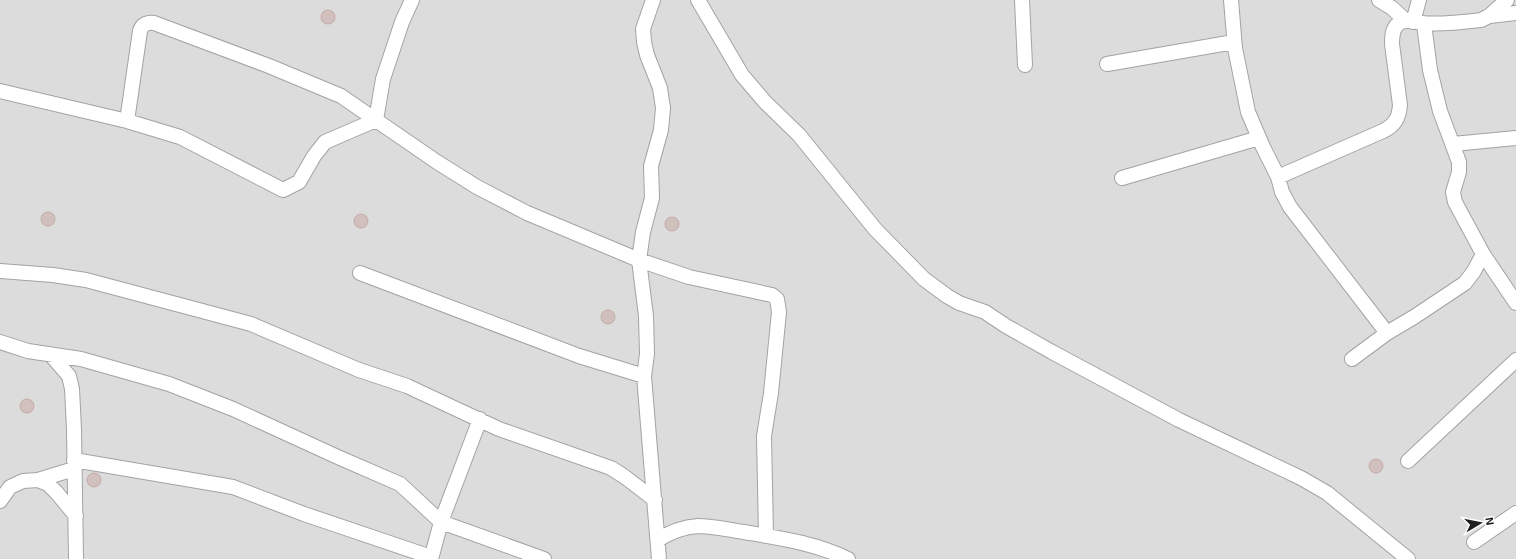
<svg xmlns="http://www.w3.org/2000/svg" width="1516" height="559" font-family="'Exo 2',sans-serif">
  <rect width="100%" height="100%" fill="#f0e9e4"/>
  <path fill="#dddcdc" d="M0 0H1516V559H0Z"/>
  <path fill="#d1c0bd" stroke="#c3aba5" d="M321 17a7 7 0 1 1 14 0a7 7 0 1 1-14 0Z
    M41 219a7 7 0 1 1 14 0a7 7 0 1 1-14 0Z
    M354 221a7 7 0 1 1 14 0a7 7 0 1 1-14 0Z
    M665 224a7 7 0 1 1 14 0a7 7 0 1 1-14 0Z
    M601 317a7 7 0 1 1 14 0a7 7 0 1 1-14 0Z
    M20 406a7 7 0 1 1 14 0a7 7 0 1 1-14 0Z
    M1369 466a7 7 0 1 1 14 0a7 7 0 1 1-14 0Z
    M87 480a7 7 0 1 1 14 0a7 7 0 1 1-14 0Z"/>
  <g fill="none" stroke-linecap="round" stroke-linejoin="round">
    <g stroke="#a3a3a3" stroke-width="16">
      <path id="street" d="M653 0 643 29 644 42 647 55 660 88 663 108 661 130 651 166 652 198 643 232 639 260 646 316 647 354 644 376 659 559
        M698 0 742 75 765 102 799 135 875 229 924 279 947 296 959 303 985 312 1006 326 1052 352 1179 420 1301 478 1327 493 1408 559
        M1022 0 1025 65
        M1231 0 1235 48 1248 112 1263 147 1278 177 1282 192 1290 207 1387 333
        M1379 0 1392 8 1406 21
        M1490 16 1516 13
        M1413 22 1419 0
        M1424 24 1430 70 1440 111 1459 162V172L1453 192 1455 202 1483 254 1516 303
        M1107 64 1234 42
        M0 91 127 121 180 137 283 190 299 182 314 156 325 142 376 120
        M376 120 383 79 402 22 412 0
        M127 121 140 31C142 24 148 22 154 23L269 66 341 96 437 162 477 187 527 213 639 260 689 277 772 295 777 299 779 312 771 393 764 436 766 536
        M1453 144 1516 138
        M1278 177 1383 131C1395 125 1399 118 1400 105L1392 44C1392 37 1392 29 1398 24 1405 18 1414 22 1422 23 1439 25 1464 22 1481 20L1489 16 1507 0
        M1122 178 1259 138
        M0 271 53 275 86 280 251 324 359 370 407 386 499 429 611 468 625 477 655 500
        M360 273 579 356 644 376
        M0 342 28 351 81 359 169 384 233 409 340 458 400 484 441 522 544 559
        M50 354 69 376 72 389 74 429 76 559
        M1352 359 1387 333 1414 317 1465 283 1474 271 1483 254
        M74 460 233 487 304 514 431 557
        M1408 461 1516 360
        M38 480 74 469
        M0 501 10 487 23 481 38 480 48 484 57 493 76 516
        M658 540C670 532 684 527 698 526 713 526 729 530 744 532 779 538 815 543 848 559
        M1474 542 1516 513
        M431 559 441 522 480 419"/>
    </g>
    <use href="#street" stroke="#fff" stroke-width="14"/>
  </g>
  <g transform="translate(1480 523) rotate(80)" stroke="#ffffff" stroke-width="3" paint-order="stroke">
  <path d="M0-3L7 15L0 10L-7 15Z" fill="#1f1f1f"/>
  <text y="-6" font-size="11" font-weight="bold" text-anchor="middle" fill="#1f1f1f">N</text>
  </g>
</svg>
